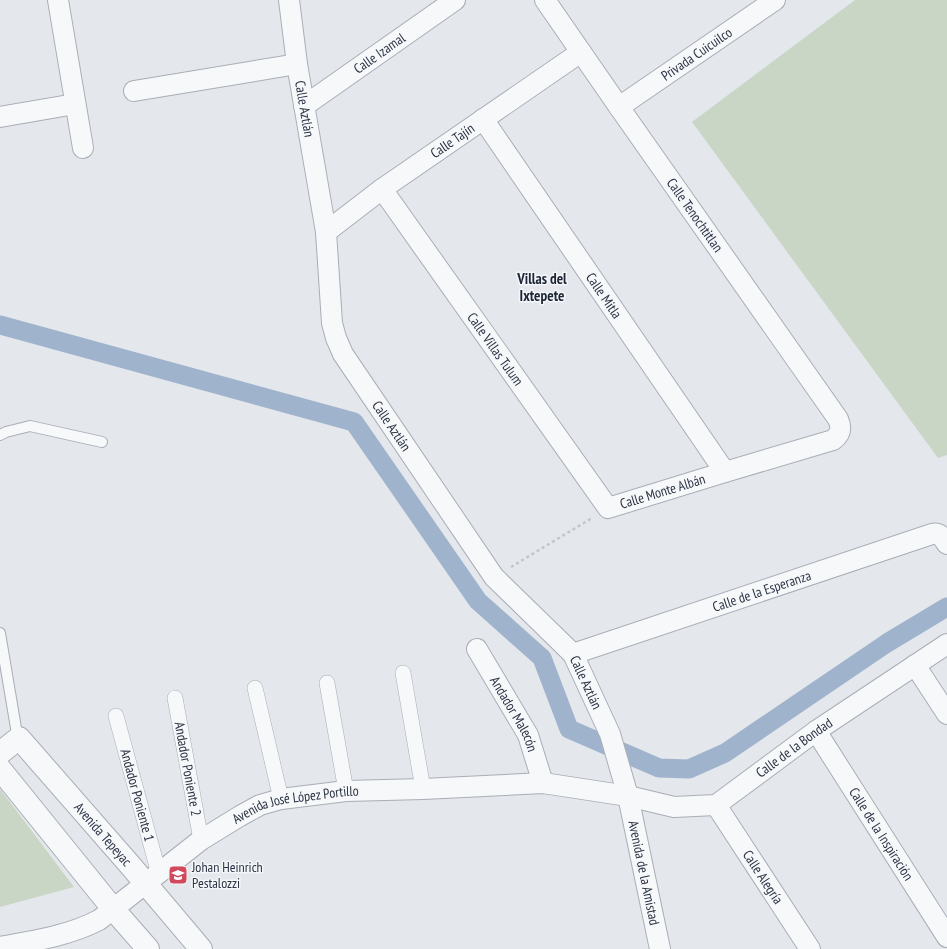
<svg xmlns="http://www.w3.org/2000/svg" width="947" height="949" font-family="'PT Sans Narrow',sans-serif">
  <rect width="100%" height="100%" fill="#e4e7ec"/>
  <path fill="#c9d6c5" d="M855 0H947V455L938 458 692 122Z
    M0 789 74 887 0 907Z"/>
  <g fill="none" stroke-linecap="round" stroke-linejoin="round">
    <path stroke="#9fb4cc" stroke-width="19" d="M0 325 354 422 478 601 542 658 569 729 659 768 689 769 725 753 887 643 947 607"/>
    <g stroke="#a9aeb7" stroke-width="12">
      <path id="service" d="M0 435 6 432 30 426 102 442
        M0 633 17 734 19 738"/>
    </g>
    <g stroke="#a9aeb7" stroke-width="16">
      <g id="pedestrian">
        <path d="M403 673 423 789"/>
        <path d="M327 683 346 791"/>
        <path d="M255 688 281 799"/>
        <path id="s1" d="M175 698 201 840"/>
        <path id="s2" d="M116 716 159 874"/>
      </g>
    </g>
    <g stroke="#a9aeb7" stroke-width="22">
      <g id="minor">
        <path d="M58 0 83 148"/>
        <path id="s3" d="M289 0 297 64 326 232 332 323 336 338 343 354 494 577 573 654 610 734 628 796 660 949"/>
        <path d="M134 91 297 64"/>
        <path id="s4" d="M304 106 455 0"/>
        <path id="s5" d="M619 107 775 0"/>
        <path d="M0 117 75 104"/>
        <path id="s6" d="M483 119 725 472"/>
        <path id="s7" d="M382 189 608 508 725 472 833 440C841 434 842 428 838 419L619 107 545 0"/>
        <path id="s8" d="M326 232 382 189 581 52"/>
        <path id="s9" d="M477 649 528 735 543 783"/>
        <path id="s10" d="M573 654 932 534C940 532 943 538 947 544"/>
        <path d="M915 665 947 714"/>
        <path id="s11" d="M816 731 947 937"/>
        <path id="s12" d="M716 805 810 949"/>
        <path id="s13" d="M0 947C34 941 68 936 99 920L201 840 240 816 260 805 281 799 346 791 423 789 543 783 628 796 674 807 716 805 816 731 947 644"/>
      </g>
    </g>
    <g stroke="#a9aeb7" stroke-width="24">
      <g id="tertiary">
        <path id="s14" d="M0 753 19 738 130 865 201 949"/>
        <path d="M0 769 114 910 148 949"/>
      </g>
    </g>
    <path stroke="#c2c5cb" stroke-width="2.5" stroke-dasharray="3 3" stroke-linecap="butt" d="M511 567 592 518"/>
    <use href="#service" stroke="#f7f8fa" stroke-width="10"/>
    <use href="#pedestrian" stroke="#f7f8fa" stroke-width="15"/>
    <use href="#minor" stroke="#f7f8fa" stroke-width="20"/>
    <use href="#tertiary" stroke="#f7f8fa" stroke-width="22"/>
  </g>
  <defs>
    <g id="school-square" transform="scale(1)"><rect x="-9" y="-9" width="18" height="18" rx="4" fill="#d1495b" stroke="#f4f6f9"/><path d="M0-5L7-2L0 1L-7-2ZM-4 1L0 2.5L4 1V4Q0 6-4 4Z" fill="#fff"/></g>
  </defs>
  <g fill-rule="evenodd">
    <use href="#school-square" x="178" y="875"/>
  </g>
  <g text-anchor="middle" stroke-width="3" stroke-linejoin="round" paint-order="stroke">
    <g font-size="14" fill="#2b3445" stroke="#f4f6f9">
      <text dy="5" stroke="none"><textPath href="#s4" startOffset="92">Calle Izamal</textPath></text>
      <text dy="5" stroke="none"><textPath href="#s5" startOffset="94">Privada Cuicuilco</textPath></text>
      <text dy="5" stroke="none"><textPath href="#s3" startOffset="110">Calle Aztlán</textPath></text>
      <text dy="5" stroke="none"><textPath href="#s8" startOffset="156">Calle Tajín</textPath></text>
      <text transform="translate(695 215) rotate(55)" y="5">Calle Tenochtitlan</text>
      <text dy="5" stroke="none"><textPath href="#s6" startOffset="214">Calle Mitla</textPath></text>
      <text dy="5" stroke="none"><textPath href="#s7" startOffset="196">Calle Villas Tulum</textPath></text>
      <text dy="5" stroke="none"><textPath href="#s3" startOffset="446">Calle Aztlán</textPath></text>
      <text dy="5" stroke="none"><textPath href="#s7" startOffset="448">Calle Monte Albán</textPath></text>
      <text dy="5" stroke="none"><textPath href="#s10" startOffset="199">Calle de la Esperanza</textPath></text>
      <text dy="5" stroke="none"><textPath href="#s3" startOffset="770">Calle Aztlán</textPath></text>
      <text dy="5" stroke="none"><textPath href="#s9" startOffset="75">Andador Malecón</textPath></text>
      <text dy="5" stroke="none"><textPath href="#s13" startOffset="858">Calle de la Bondad</textPath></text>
      <text dy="5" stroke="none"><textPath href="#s1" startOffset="72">Andador Poniente 2</textPath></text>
      <text dy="5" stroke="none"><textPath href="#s2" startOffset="82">Andador Poniente 1</textPath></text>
      <text dy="5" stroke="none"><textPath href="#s13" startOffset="336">Avenida José López Portillo</textPath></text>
      <text dy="5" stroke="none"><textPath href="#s14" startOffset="152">Avenida Tepeyac</textPath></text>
      <text dy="5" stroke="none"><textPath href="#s11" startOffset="122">Calle de la Inspiración</textPath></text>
      <text dy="5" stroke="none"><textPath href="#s3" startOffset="970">Avenida de la Amistad</textPath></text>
      <text dy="5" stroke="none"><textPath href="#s12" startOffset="86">Calle Alegría</textPath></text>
    </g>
    <g font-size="14" fill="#2b3445" stroke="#f4f6f9" text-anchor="start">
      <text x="192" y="872">Johan Heinrich<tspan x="192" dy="16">Pestalozzi</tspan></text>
    </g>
    <g font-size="15" font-weight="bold" fill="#1d2536" stroke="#f4f6f9">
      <text x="542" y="284">Villas del<tspan x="542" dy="17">Ixtepete</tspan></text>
    </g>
  </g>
</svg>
